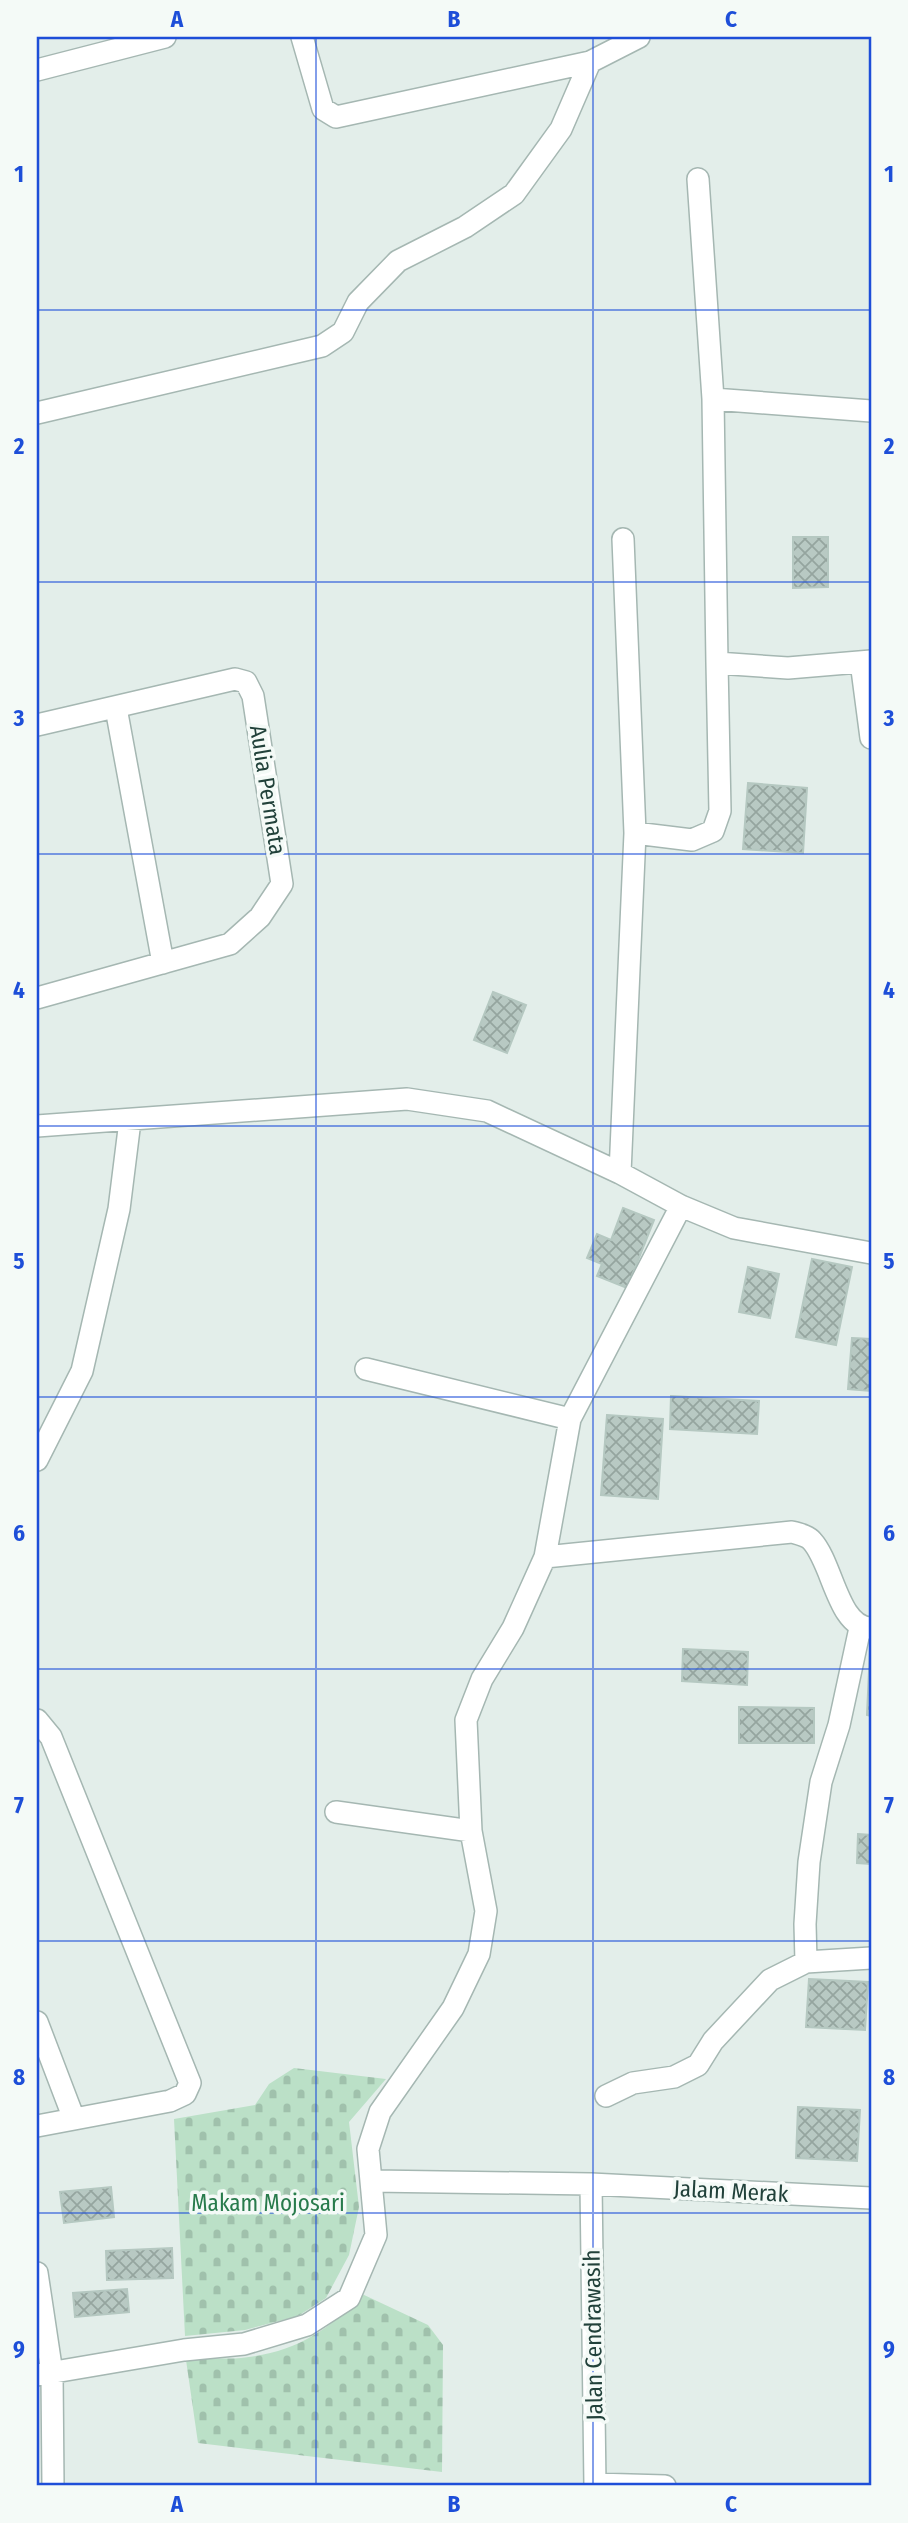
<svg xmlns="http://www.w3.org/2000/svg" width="908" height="2523" font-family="'Fira Sans Condensed',sans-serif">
  <defs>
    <pattern id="cemetery-stones" width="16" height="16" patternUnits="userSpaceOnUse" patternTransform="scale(1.75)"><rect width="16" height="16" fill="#bbe0c7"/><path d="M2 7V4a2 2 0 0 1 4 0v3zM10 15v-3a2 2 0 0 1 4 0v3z" fill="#a0c1ac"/></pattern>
    <pattern id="building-cross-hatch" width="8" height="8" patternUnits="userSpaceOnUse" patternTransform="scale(1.75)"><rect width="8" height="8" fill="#b8c9c3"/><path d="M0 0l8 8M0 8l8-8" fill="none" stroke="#95a59f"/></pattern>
  </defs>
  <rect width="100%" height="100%" fill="#e3eeea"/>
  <path fill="url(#cemetery-stones)" d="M294 2068 386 2079 349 2122 359 2207 349 2255 326 2298 298 2316 245 2330 185 2336 174 2119 255 2105 269 2084Z
    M362 2294 428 2325 443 2345 442 2472 198 2443 186 2360C205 2356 222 2360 241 2358 293 2353 328 2332 362 2294Z"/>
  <path fill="url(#building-cross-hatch)" stroke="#b5c8c1" stroke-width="2" d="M793 537H828V587L793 588Z
    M748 783 807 788 803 853 743 849Z
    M493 992 526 1005 507 1053 474 1040Z
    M623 1208 654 1220 627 1288 597 1276 602 1264 587 1258 597 1234 611 1240Z
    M812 1259 852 1267 836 1345 796 1337Z
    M748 1267 779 1274 770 1318 739 1312Z
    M852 1338 871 1339V1391L848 1389Z
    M671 1396 759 1401 757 1434 670 1429Z
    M607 1415 663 1419 658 1499 601 1495Z
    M683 1649 748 1652 747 1685 682 1681Z
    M870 1649H871V1716L867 1715Z
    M739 1707 814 1708V1743H739Z
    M858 1834 871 1835V1864L857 1863Z
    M809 1979 868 1982 865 2030 806 2027Z
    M798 2107 860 2110 857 2161 796 2158Z
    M111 2187 114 2217 64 2223 60 2192Z
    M172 2248 173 2278 107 2280 106 2251Z
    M127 2289 129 2312 75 2317 73 2293Z"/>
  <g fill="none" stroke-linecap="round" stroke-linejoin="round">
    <g stroke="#a5b7b2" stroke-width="24">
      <path id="street" d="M302 37 323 109 336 117 590 62
        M37 70 165 37
        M698 179 713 399 717 663 788 668 871 661
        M713 399 871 411
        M37 413 322 346 343 332 358 302 398 261 465 227 514 194 561 129 590 62 639 37
        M623 539 635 833
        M861 662 871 738
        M116 708 163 963
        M37 725 235 679 246 682 253 696 282 884 260 917 230 944 37 998
        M37 1126 407 1099 487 1111 620 1173 681 1206 734 1228 871 1253
        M620 1173 635 833 692 840 713 831 720 811 717 663
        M366 1369 570 1419
        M37 1460 82 1371 119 1209 130 1121
        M545 1557 570 1419 681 1206
        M37 1720 51 1737 190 2083 185 2094 170 2101 37 2126
        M336 1812 471 1831 466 1720 482 1679 513 1628 545 1557 792 1532C799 1534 808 1536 812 1541 833 1564 838 1628 871 1628
        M806 1962 805 1924 809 1862 821 1782 839 1725 860 1628
        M37 2022 74 2119
        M606 2096 633 2083 674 2077 698 2065 713 2041 770 1980 806 1962 871 1958
        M372 2181 591 2184 871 2198
        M591 2184 595 2486
        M37 2273 52 2373 53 2486
        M37 2375 184 2350 244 2344 307 2325 349 2298 376 2235 368 2149 380 2112 453 2008 479 1954 486 1911 471 1831
        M595 2484 665 2486"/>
    </g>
    <use href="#street" stroke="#fff" stroke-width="21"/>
  </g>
  <path fill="none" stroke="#1d4ed8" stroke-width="2" stroke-opacity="0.55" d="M316 37V2486M593 37V2486M37 310H871M37 582H871M37 854H871M37 1126H871M37 1397H871M37 1669H871M37 1941H871M37 2213H871"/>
  <g text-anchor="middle" stroke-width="7" stroke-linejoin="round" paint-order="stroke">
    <g font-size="23" fill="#21413a" stroke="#f4faf7">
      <text transform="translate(268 790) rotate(81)" y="8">Aulia Permata</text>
      <text transform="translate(731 2191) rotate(3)" y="8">Jalam Merak</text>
      <text transform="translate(593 2335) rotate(-91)" y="8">Jalan Cendrawasih</text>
    </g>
    <g font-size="23" fill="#287b4c" stroke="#f4faf7">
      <text x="268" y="2211">Makam Mojosari</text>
    </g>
  </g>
  <rect width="908" height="2523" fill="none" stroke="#f4faf7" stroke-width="77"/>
  <rect x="38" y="38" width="832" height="2446" fill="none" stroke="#1d4ed8" stroke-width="2.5"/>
  <g font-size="23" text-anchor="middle" font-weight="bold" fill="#1d4ed8">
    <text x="177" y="27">A</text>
    <text x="454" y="27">B</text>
    <text x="731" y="27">C</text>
    <text x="19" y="182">1</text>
    <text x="889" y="182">1</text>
    <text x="19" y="454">2</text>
    <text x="889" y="454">2</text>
    <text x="19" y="726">3</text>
    <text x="889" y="726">3</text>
    <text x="19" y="998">4</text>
    <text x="889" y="998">4</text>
    <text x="19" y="1269">5</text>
    <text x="889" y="1269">5</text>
    <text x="19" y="1541">6</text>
    <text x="889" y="1541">6</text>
    <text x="19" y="1813">7</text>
    <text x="889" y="1813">7</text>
    <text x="19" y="2085">8</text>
    <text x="889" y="2085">8</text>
    <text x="19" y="2357">9</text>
    <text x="889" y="2357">9</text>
    <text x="177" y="2512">A</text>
    <text x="454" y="2512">B</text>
    <text x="731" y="2512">C</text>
  </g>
</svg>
